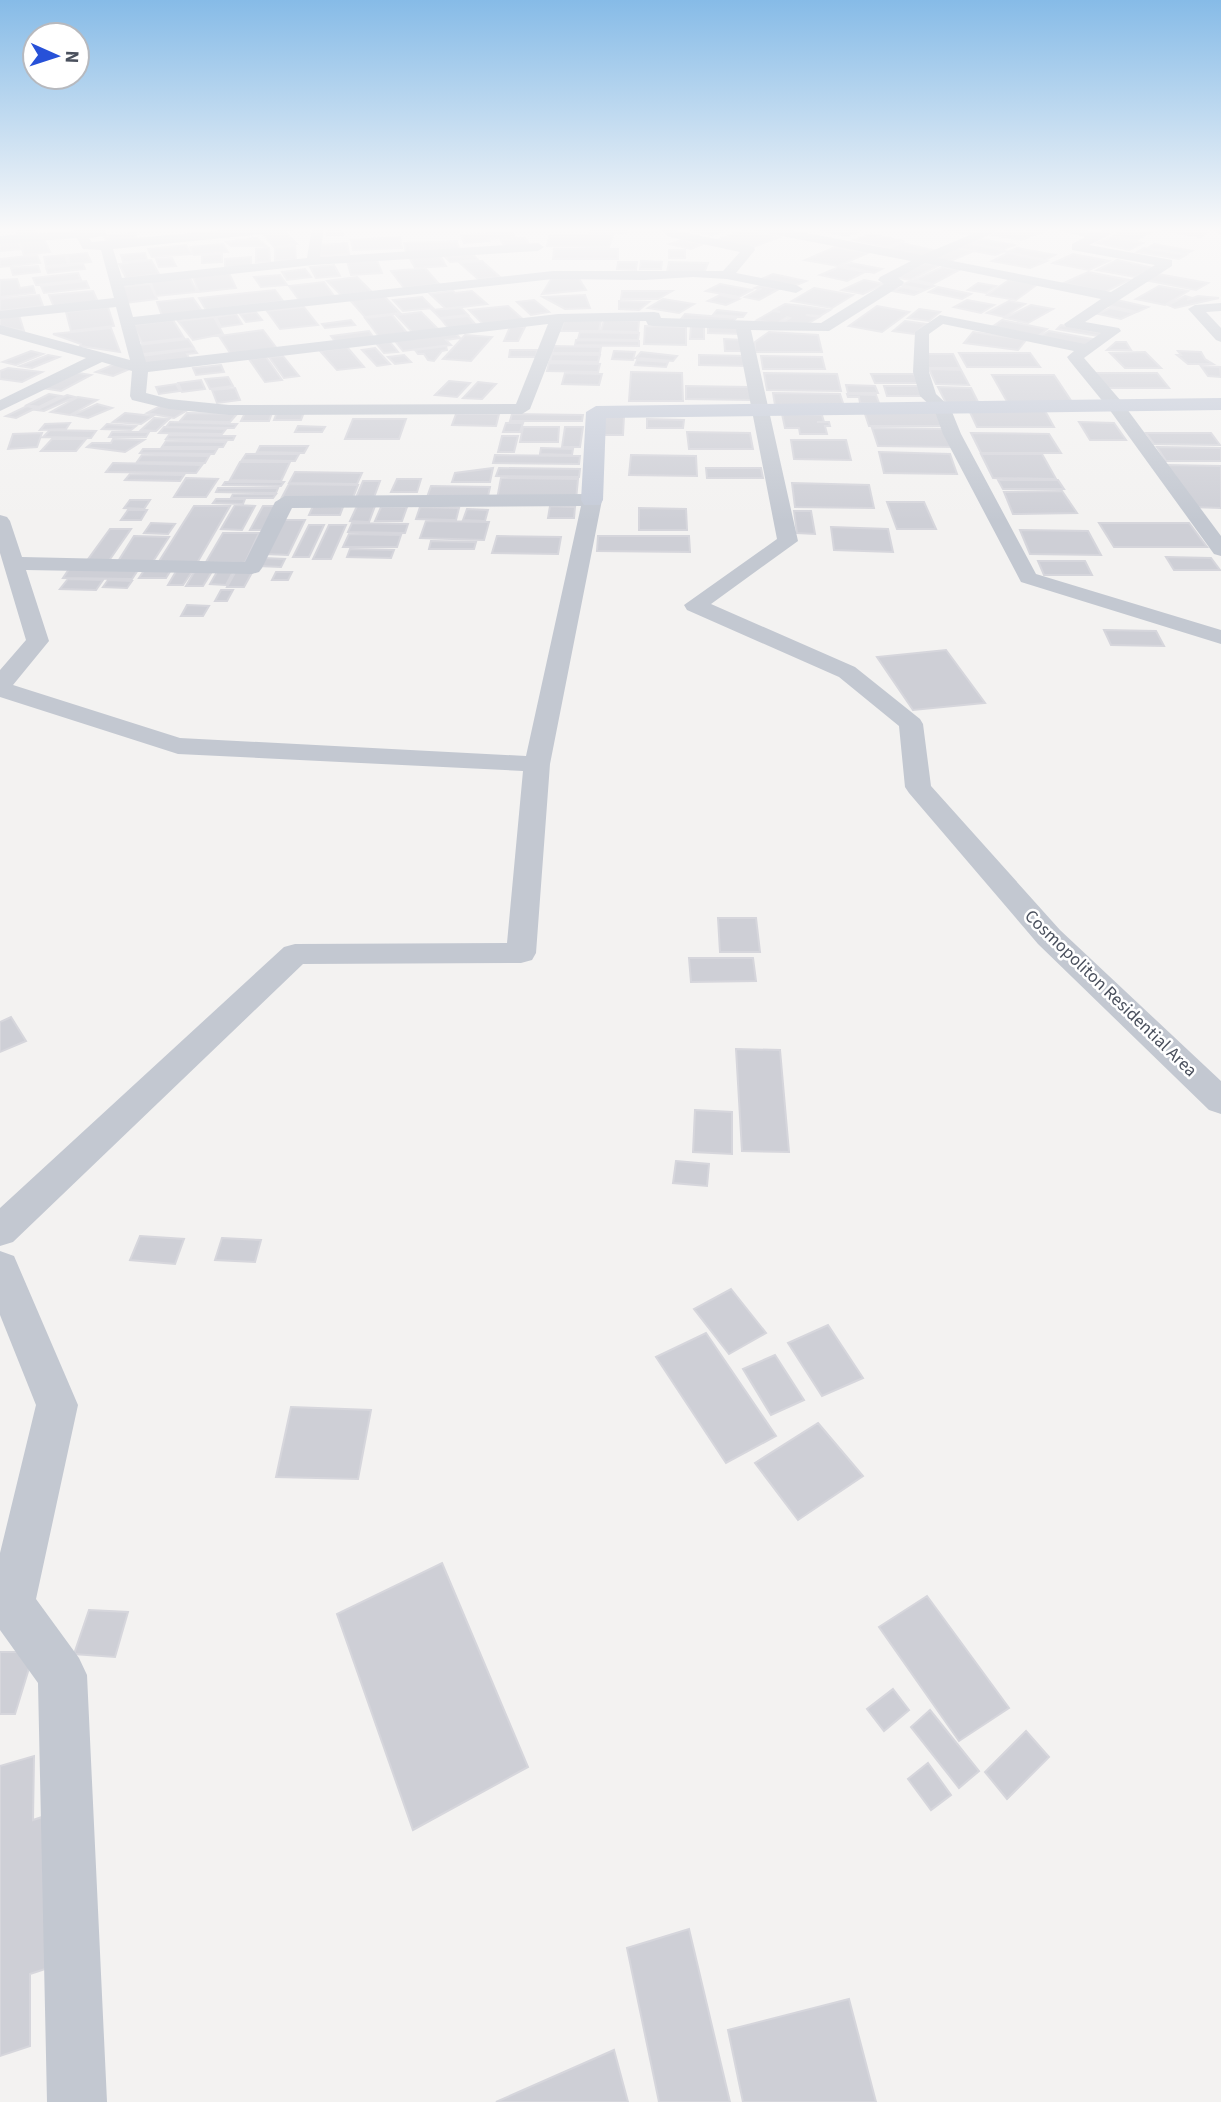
<svg xmlns="http://www.w3.org/2000/svg" width="1221" height="2102" font-family="'Source Sans 3',sans-serif">
  <rect width="100%" height="100%" fill="#f3f2f1"/>
  <path fill="#cecfd6" stroke="#d6d6dc" stroke-width="2" d="M15 227H34L36 234 17 236Z
    M327 227H343V235H327Z
    M591 227H627L626 233H590Z
    M701 227H736L712 235 690 231Z
    M823 227H842L861 231 846 236 815 229Z
    M944 227H968L985 230 973 235 940 229Z
    M1008 227H1040L1050 229 1040 233Z
    M1167 227H1186L1210 231 1200 237 1161 230Z
    M1006 228 1036 234 1022 240 992 235Z
    M1125 229 1149 233 1137 240 1113 236Z
    M745 230 780 237 748 249 713 241Z
    M285 231 297 244 274 247 263 234Z
    M512 232 515 237 488 239 489 241 464 243 461 235Z
    M135 233 138 240 107 243 104 236Z
    M871 234 903 241 886 247 854 240Z
    M613 235 609 247 547 246 549 236Z
    M400 237 402 248 353 250 351 240Z
    M1111 237 1143 243 1129 250 1097 243Z
    M257 238 266 246H231L226 242Z
    M525 238 530 246 505 247 500 239Z
    M44 239 50 252 24 255 19 241Z
    M981 239 1014 245 1004 249 970 243Z
    M682 240 703 244 691 249 669 244Z
    M457 241 460 251 406 253 404 243Z
    M19 242 21 249 0 251V243Z
    M347 243 349 254 321 256 320 245Z
    M902 243 936 251 918 257 903 254 910 252 898 254 886 249Z
    M968 243 1005 251 995 255 958 248Z
    M223 244 228 252 194 255 190 247Z
    M1154 244 1192 251 1185 254 1148 248Z
    M186 245 191 254 152 257 148 249Z
    M295 246 296 260 275 261V247Z
    M835 247 868 253 838 266 805 260Z
    M269 248 270 261 256 262V249Z
    M956 248 974 251 948 262 930 258Z
    M1017 248 1055 255 1045 260 1007 252Z
    M1144 248 1186 255 1179 259 1137 252Z
    M554 249H618V259H553Z
    M669 250H685V258H669Z
    M87 253 91 262 70 264 67 255Z
    M145 253 147 260 123 262 121 255Z
    M1008 253 1047 261 1030 268 992 261Z
    M222 254V262L202 263V255Z
    M473 254 478 260 450 262 445 257Z
    M1073 254 1109 261 1089 270 1053 263Z
    M37 255 40 263 0 267V259Z
    M65 255 68 264 46 266 44 257Z
    M440 255 446 266 415 268 409 257Z
    M251 257V266L225 268V259Z
    M172 258 176 266 159 267 156 259Z
    M151 260 159 274 126 278 119 264Z
    M377 260 382 273 351 275 347 261Z
    M1117 260 1154 268 1135 277 1097 270Z
    M482 261 500 277 478 279 460 263Z
    M641 261 662 262 661 269H640Z
    M618 262H637L636 270 617 269Z
    M669 262 708 263 704 273 667 272Z
    M851 263 882 269 874 273 843 266Z
    M925 263 940 265 910 280 894 277Z
    M83 264 85 269 48 273 46 268Z
    M334 265 340 276 316 278 310 267Z
    M38 266 40 272 13 275 11 268Z
    M839 267 865 272 847 281 820 275Z
    M942 267 959 270 933 284 915 280Z
    M425 268 439 284 404 288 391 271Z
    M305 269 311 277 287 280 282 272Z
    M1088 272 1129 280 1105 292 1064 283Z
    M78 273 81 280 36 285 33 278Z
    M229 273 236 288 199 292 193 277Z
    M773 274 806 281 792 287 759 280Z
    M1158 274 1208 283 1196 290 1145 280Z
    M280 275 287 285 261 287 254 277Z
    M189 276 197 292 156 296 150 280Z
    M553 276 578 277 586 290 542 294Z
    M357 277 372 292 341 295 327 281Z
    M17 279 20 288 33 286 35 293 0 297V280Z
    M864 280 884 284 863 294 842 290Z
    M1009 280 1038 284 1016 300 987 295Z
    M86 281 89 288 44 293 41 286Z
    M911 281 934 286 925 290 901 285Z
    M324 282 334 296 299 300 289 286Z
    M978 283 996 286 986 293 968 290Z
    M150 284 157 299 126 303 119 287Z
    M720 284 752 290 739 297 706 291Z
    M760 286 779 289 759 300 745 297 760 289 755 288Z
    M1159 286 1188 291 1165 305 1136 299Z
    M902 287 923 291 914 295 893 291Z
    M938 287 971 294 962 299 929 292Z
    M814 288 853 295 832 308 792 301Z
    M275 290 283 301 206 310 199 298Z
    M93 291 98 302 54 307 49 295Z
    M453 291 455 293 472 291 487 304 446 309 430 294Z
    M622 291H672L658 299H621Z
    M39 295 43 306 0 311V299Z
    M585 295 590 308 565 309 543 297Z
    M720 295 739 299 726 305 708 301Z
    M384 296 400 313 365 317 350 300Z
    M1185 296 1192 298 1187 300 1198 296 1219 298 1175 308 1168 305Z
    M422 297 433 308 403 311 393 300Z
    M193 298 202 311 162 316 157 302Z
    M663 299 694 304 679 313 648 308Z
    M534 300 549 312 531 315 517 302Z
    M967 300 994 305 981 313 954 307Z
    M1117 300 1148 307 1137 312 1106 305Z
    M619 301 649 302 639 310 619 309Z
    M1009 301 1025 304 1004 317 987 313Z
    M785 304 804 306 830 310 820 316 806 315 819 317 807 324H779L790 318 787 317 776 324 757 320 773 311 780 312 774 310Z
    M1031 305 1053 309 1028 323 1005 318Z
    M508 306 525 321 485 326 469 310Z
    M877 306 909 312 882 332 849 326Z
    M108 307 114 326 71 331 66 312Z
    M304 307 318 325 280 329 267 311Z
    M460 307 468 315 440 318 432 310Z
    M1110 308 1134 313 1121 319 1098 314Z
    M919 309 940 312 929 321 908 318Z
    M717 310 746 313 743 317 713 315Z
    M256 312 262 320 246 322 240 314Z
    M421 312 440 331 414 334 396 315Z
    M236 314 242 324 221 327 216 317Z
    M685 314 736 318 732 323 681 319Z
    M19 315 24 331 0 326V318Z
    M392 315 408 334 380 338 365 318Z
    M468 316 477 326 449 329 441 319Z
    M214 317 223 334 193 340 178 321Z
    M173 320 184 338 142 343 133 325Z
    M351 320 355 325 325 328 322 324Z
    M564 320 601 321 599 331H561Z
    M604 320 639 321 638 332 601 331Z
    M1002 320 1047 329 1038 336 992 327Z
    M905 321 926 324 914 334 893 331Z
    M691 325H704V339H690Z
    M1061 325 1108 334 1104 337 1057 329Z
    M645 326 686 327V345L644 344Z
    M510 327H525L518 341H504Z
    M708 327H742V334L708 333Z
    M111 328 120 352 80 346 81 344 53 334Z
    M263 330 278 350 232 356 219 336Z
    M369 331 374 338 336 343 331 336Z
    M1049 331 1098 340 1088 347 1039 337Z
    M580 332 639 333 638 340 578 339Z
    M769 332 818 335 822 352H755V342Z
    M973 332 1026 340 1018 350 964 343Z
    M456 334 460 338 446 340 451 345 403 351 395 341Z
    M465 335 492 337 471 361 443 359Z
    M188 339 194 348 143 354 138 345Z
    M724 339 743 340 745 351H725Z
    M576 340 639 341V346L575 345Z
    M390 342 398 352 384 353 376 343Z
    M1116 342H1126L1131 350H1107Z
    M446 346 447 350 442 351 434 361 428 360 424 354H418L415 350Z
    M554 346 601 347 600 353H552Z
    M347 347 364 367 337 370 320 351Z
    M375 348 390 364 377 366 362 350Z
    M194 349 197 353 187 354 190 360 146 366 141 356Z
    M510 350H537L536 357H509Z
    M31 351 43 354 16 365 3 362Z
    M614 351 635 352 633 360 612 359Z
    M1178 351 1201 352 1205 359 1213 364H1188L1177 355H1181Z
    M641 352 677 356 673 361 636 358Z
    M1145 352 1161 368H1125L1110 353Z
    M959 353H1030L1040 367H967Z
    M552 354 600 355 598 362 550 361Z
    M922 354H953L960 368H928Z
    M48 355 59 357 32 368 20 366Z
    M404 355 411 362 395 364 388 357Z
    M699 355 747 356 748 366 699 365Z
    M283 356 299 376 284 378 269 357Z
    M761 356 822 357 825 369H763Z
    M266 357 282 380 265 382 249 359Z
    M637 360 668 362 666 367 635 365Z
    M549 363 600 364 598 372 547 371Z
    M115 364 132 368 113 376 96 372Z
    M221 365 224 372 196 375 193 368Z
    M1201 366 1220 367 1221 377 1208 376Z
    M8 368 42 372 22 382 0 379V371Z
    M929 369 961 370 969 385 936 384Z
    M72 372 91 375 61 391 42 388Z
    M631 372 682 373 683 401H629Z
    M565 373 602 374 599 385 562 384Z
    M764 373 837 374 841 391 767 390Z
    M1092 373H1157L1169 388H1102Z
    M871 374H914L918 383H875Z
    M992 375H1054L1074 405H1009Z
    M228 377 233 386 210 389 205 379Z
    M201 380 205 389 182 392 178 383Z
    M449 381 470 383 457 397 435 395Z
    M478 382 496 384 482 399 463 398Z
    M176 384 180 391 159 394 156 387Z
    M846 385 875 386 878 393H848Z
    M686 386 751 387 753 400 686 399Z
    M884 386H919L923 396H887Z
    M938 387 971 388 979 404 946 403Z
    M235 388 240 400 217 403 212 390Z
    M773 393 840 394 844 406 775 405Z
    M49 394 61 396 39 407 27 405Z
    M847 394 876 395 879 403H860L859 397H848Z
    M67 395 75 397 44 411 36 410Z
    M78 397 97 400 70 415 51 412Z
    M97 404 112 408 88 418 73 415Z
    M164 404 191 408 174 418 147 413Z
    M27 406 36 408 16 418 6 416Z
    M863 408 935 409 943 426H869Z
    M968 408 1044 409 1054 427H977Z
    M277 412H304L301 420H274Z
    M125 413 153 416 141 424 113 422Z
    M187 413 237 414 230 422 180 421Z
    M245 413H272L269 421H241Z
    M456 414H499L496 426 452 425Z
    M512 414 583 415 582 421H510Z
    M782 414 822 415 824 422H817H829L830 426H825L827 434H800L799 428H785Z
    M604 416H624L623 435H602Z
    M154 418 169 419 156 431 141 430Z
    M353 419H406L399 439H345Z
    M647 419 684 420 683 428H647Z
    M170 422 237 424 234 428 166 427Z
    M1079 422 1114 423 1126 440H1090Z
    M70 423 66 429 40 430 45 424Z
    M506 423H523L520 432H503Z
    M107 424 136 426 131 430 102 429Z
    M298 426 325 427 322 432H295Z
    M164 427 226 429 222 434 159 433Z
    M523 427H559L558 442H520Z
    M565 427H583L580 447H562Z
    M872 428 946 429 954 447 878 446Z
    M50 430 96 431 91 438 43 437Z
    M112 432H149L146 437H109Z
    M687 432 750 433 753 449H689Z
    M42 433 37 447 8 449 13 434Z
    M971 433 1049 434 1061 453H981Z
    M1146 433H1211L1220 445 1154 444Z
    M169 435 235 436 233 440 166 439Z
    M502 436H518L514 452H498Z
    M52 439H86L76 451H41Z
    M113 439 144 440 125 452 87 447 92 443H111Z
    M791 440H846L851 460 794 459Z
    M166 441 226 442 223 447H162Z
    M260 446H308L304 453 257 452Z
    M1157 447 1221 448V461H1166Z
    M541 448 573 449 572 455 540 454Z
    M143 449H217L214 454 140 453Z
    M879 452 950 454 957 474 884 473Z
    M246 454H299L295 461 242 460Z
    M981 454H1042L1056 479 993 478Z
    M142 455 209 456 205 463 137 462Z
    M495 455 580 456 579 464 493 463Z
    M631 455 696 456 697 476 629 475Z
    M240 462H290L281 481 230 480Z
    M113 463 202 465 196 473 106 472Z
    M1165 465 1221 466V508L1192 507Z
    M493 468 490 482H452L455 473Z
    M499 468 580 469 579 477 496 476Z
    M706 468H761L763 478H707Z
    M295 472 362 473 357 484 289 483Z
    M130 474 184 475 180 481 125 480Z
    M186 478 218 479 206 497H174Z
    M501 478 578 479 576 500 497 499Z
    M397 479H421L417 492H391Z
    M998 480H1058L1064 489H1003Z
    M363 481H380L373 500H355Z
    M225 482H284L281 486 223 485Z
    M792 483 869 485 874 508 795 507Z
    M289 484 358 485 352 500 281 499Z
    M431 486 490 487 487 501 426 500Z
    M218 488H278L276 493 216 492Z
    M1062 491 1077 513 1013 514 1004 492Z
    M233 494H276L273 498H231Z
    M216 499H245L243 504 213 503Z
    M130 500H150L144 509 124 508Z
    M887 502H924L936 529H897Z
    M235 505 255 506 242 530 221 529Z
    M194 506H230L197 563H158Z
    M263 506H275L262 530H250Z
    M313 506 343 507 340 515H309Z
    M357 506H375L369 522 350 521Z
    M550 506 575 507 574 518H548Z
    M381 507H407L402 521H375Z
    M420 507 459 508 456 520 416 519Z
    M639 508 686 509 687 530H639Z
    M467 509 488 510 485 521 463 520Z
    M128 510H147L141 520H121Z
    M794 511H811L815 534 797 533Z
    M284 520H305L288 555 266 554Z
    M426 521 489 522 484 540 420 538Z
    M151 523 175 524 168 534 144 533Z
    M352 523 408 524 405 533 348 532Z
    M1099 523H1189L1207 547H1114Z
    M309 525H324L309 557H293Z
    M329 525H346L331 559H313Z
    M831 527 888 529 893 552 834 550Z
    M110 529H131L108 562H86Z
    M1020 530 1088 531 1101 555 1030 554Z
    M223 533H259L245 563 206 562Z
    M349 534 401 535 397 547H343Z
    M134 536 169 537 152 563H117Z
    M497 536 561 537 558 554 492 553Z
    M598 536H689L690 552 597 551Z
    M431 541 476 542 474 549H429Z
    M350 549 394 550 391 558 347 557Z
    M1166 557 1211 558 1220 570H1174Z
    M263 558 285 559 281 567 259 566Z
    M1038 561H1085L1092 575H1044Z
    M178 568 194 569 183 585H168Z
    M69 569 138 570 132 579 63 578Z
    M145 569 171 570 166 578H139Z
    M196 569 213 570 203 586H186Z
    M237 569H254L244 587H227Z
    M218 570H234L226 585 210 584Z
    M276 572H292L288 580H272Z
    M68 579 103 580 96 590 60 589Z
    M108 580 132 581 127 588 103 587Z
    M221 590H233L227 601H215Z
    M187 605 209 606 203 616H181Z
    M1104 630 1156 631 1164 646 1111 645Z
    M946 650 985 703 913 710 877 657Z
    M718 918H756L760 952H720Z
    M689 958H753L756 981 691 982Z
    M11 1017 26 1041 0 1052V1022Z
    M736 1049 780 1050 789 1152 742 1151Z
    M695 1110 732 1112V1154L693 1152Z
    M676 1161 709 1164 707 1186 673 1183Z
    M140 1236 184 1239 175 1264 130 1260Z
    M222 1238 261 1240 255 1262 215 1260Z
    M731 1289 766 1333 729 1354 694 1309Z
    M828 1325 863 1378 822 1396 788 1343Z
    M706 1333 776 1436 726 1463 656 1357Z
    M775 1355 804 1400 771 1415 743 1369Z
    M291 1407 371 1410 358 1479 276 1477Z
    M818 1423 863 1476 798 1520 755 1463Z
    M442 1563 528 1767 413 1830 337 1614Z
    M927 1596 1009 1708 959 1741 879 1627Z
    M89 1610 128 1612 115 1657 74 1654Z
    M0 1652H34L15 1714H0Z
    M893 1689 909 1710 884 1731 867 1709Z
    M930 1710 979 1771 959 1788 911 1727Z
    M1026 1731 1049 1757 1007 1799 985 1772Z
    M34 1756 33 1820 54 1813V1966L30 1974V2046L0 2056V1766Z
    M928 1763 951 1795 931 1810 908 1779Z
    M689 1929 730 2102H659L627 1948Z
    M849 1999 876 2102H743L728 2030Z
    M614 2050 628 2102H496Z"/>
  <g fill="none" stroke-linecap="round" stroke-linejoin="round">
    <path fill="#c3c8d1" fill-rule="evenodd" d="M71 227 106 230V236L89 238 92 242 256 227H299L293 231 113 249 122 278 307 258 312 227H324L320 257 538 243 544 247 538 251 313 265 124 286 133 317 553 271H723L740 252 670 237 655 227H670L678 231 754 247 755 250 736 273 796 285 803 289 796 293 727 279 693 277 644 280 553 279 135 325 146 362 558 314 654 312 659 313 661 318 821 323 884 284 878 280 880 277 911 261 755 231 749 227H775L922 255 989 227H1006L937 258 1111 292 1155 265 1072 250V244L1085 237 1045 227H1070L1096 232 1110 229V235L1089 245 1172 260V266L1085 322 1119 328 1121 331 1084 358 1121 401 1221 536V556L1214 554 1109 409 1069 360 1067 357 1074 351 943 324 929 334V372L936 394 950 407 961 434 1036 574 1221 630V644L1021 582 943 434 934 409 920 396 913 372 915 332 940 315 1085 344 1101 333 1066 327 1064 324 1101 299 925 263 898 278 904 282 902 285 829 331 751 330 798 541 711 604 855 667 920 719 923 724 931 786 1060 930 1221 1081V1114L1209 1110 1038 944 909 793 905 787 899 726 839 677 687 610 684 605 777 539 736 329 653 326 648 325 646 321 564 322 530 409 522 414 229 415 169 409 132 400 130 396 132 371 102 362 0 411V400L86 358 0 334V325L130 360 116 307 0 319V311L114 298 101 250 83 249 77 238 0 244V236L73 231ZM548 324 516 404 229 405 169 399 146 393 148 372Z
      M1209 227H1221V235Z
      M1221 303V311L1206 312 1221 328V342L1216 340 1188 309 1195 305Z
      M592 494 602 500 550 764 536 953 532 960 521 963 303 964 13 1242 0 1246V1208L284 947 295 944 507 943 523 771 178 754 0 697V670L26 640 0 553V515L7 517 10 521 22 557 245 562 275 502 285 496ZM581 506 526 756 180 738 13 685 49 641 26 570 252 574 259 572 262 568 292 508Z
      M0 1251 14 1256 78 1405 36 1599 79 1658 87 1675 107 2102H47L38 1683 0 1630V1553L36 1405 0 1315Z"/>
    <path fill="#c5cbd8" fill-rule="evenodd" d="M1221 398V410L606 418 603 500 600 505H584L581 500 586 412 596 406Z"/>
  </g>
  <linearGradient id="sky" x2="0" y2="1"><stop stop-color="#86bbe7"/><stop offset="0.44" stop-color="#faf9f9"/><stop offset="1" stop-color="#faf9f9" stop-opacity="0"/></linearGradient>
  <rect width="1221" height="521" fill="url(#sky)"/>
  <g text-anchor="middle" stroke-width="5" stroke-linejoin="round" paint-order="stroke">
    <g font-size="18" fill="#4a505d" stroke="#fff">
      <text transform="translate(1111 993) rotate(44)" y="6">Cosmopoliton Residential Area</text>
    </g>
  </g>
  <g transform="translate(56 56) rotate(93)"><circle r="33" fill="#ffffff" stroke="#b7b9be" stroke-width="2"/>
  <path d="M0-5L12 26L0 18L-12 26Z" fill="#2751d8"/>
  <text y="-10" font-size="19" font-weight="bold" text-anchor="middle" fill="#4a505d">N</text>
  </g>
</svg>
